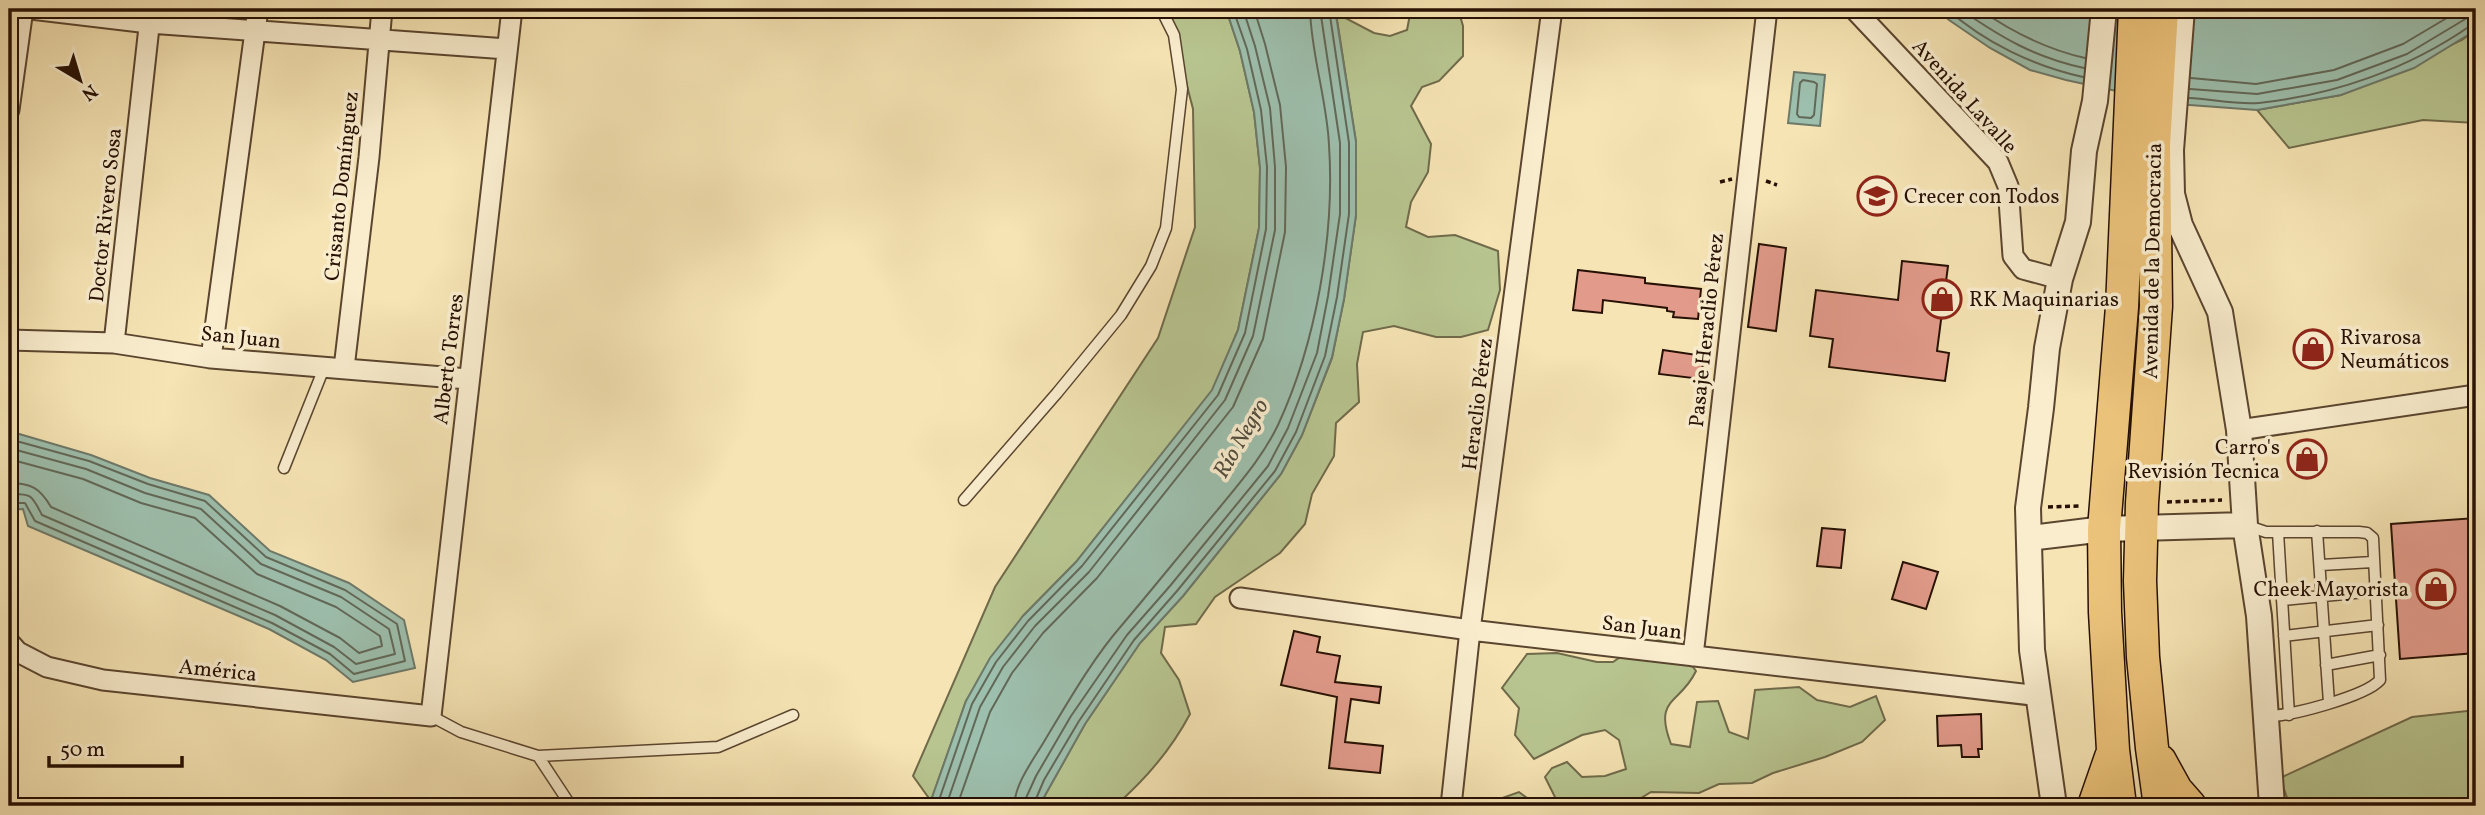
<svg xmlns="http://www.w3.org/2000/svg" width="2485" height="815" font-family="Vollkorn,serif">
  <rect width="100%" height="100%" fill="#f6e4b4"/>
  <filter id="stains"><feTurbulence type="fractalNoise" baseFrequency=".00286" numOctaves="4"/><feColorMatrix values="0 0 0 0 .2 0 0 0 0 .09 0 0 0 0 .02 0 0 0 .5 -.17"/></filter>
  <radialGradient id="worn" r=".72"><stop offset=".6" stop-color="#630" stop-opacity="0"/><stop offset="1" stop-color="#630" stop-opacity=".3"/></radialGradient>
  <path fill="#b8c590" stroke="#6f6a4a" stroke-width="2" d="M1167 9H1226L1240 51 1254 112 1260 168 1259 228 1238 330 1213 390 1076 562 1023 616 966 701 931 801 913 776 995 587 1158 338 1195 227 1193 109Z
    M1411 9H1458L1463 26V56L1439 81 1422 87 1411 106 1431 144 1428 172 1411 202 1406 227 1428 237 1455 235 1498 251 1500 290 1488 330 1461 337H1436L1394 326 1363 332 1357 364 1359 402 1336 423 1334 456 1312 494 1305 524 1280 553 1215 597 1196 624 1165 627 1161 653 1179 680 1190 714C1171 750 1146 779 1115 806H1039L1085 724 1140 643 1183 596 1281 474 1302 435 1332 358 1344 299 1356 215V142L1336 13 1374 33 1390 36 1407 30Z
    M2476 30V123L2423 120 2289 148 2257 110 2341 95 2462 40Z
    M1672 638 1696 671C1680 705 1653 697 1671 744L1690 747 1697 702 1718 701 1729 732 1748 739 1755 690 1799 687 1817 700 1850 707 1876 696 1885 720 1862 742 1825 757 1773 773 1752 783 1719 784 1699 793 1651 792 1628 806H1495L1502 798 1519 792 1538 806 1557 801 1545 777 1552 768 1567 762 1582 777 1605 776 1626 769 1619 740 1605 730 1582 735 1534 759 1515 735 1519 708 1502 688 1527 654 1557 653 1597 662H1613L1639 644Z
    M2476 710V806H2290L2280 778 2412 717Z"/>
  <path fill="#9dbfad" stroke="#6d7969" stroke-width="2" d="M1226 9H1335L1356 142V215L1344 299 1332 357 1302 435 1281 474 1183 596 1140 643 1085 724 1039 806H929L966 701 990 658 1023 616 1076 562 1212 390 1238 330 1259 228 1260 168 1254 112 1240 51Z
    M1937 9H2476V30L2414 68 2341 95 2257 110 2176 104 2066 80 2030 70 1990 48 1949 20Z
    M1794 72 1825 75 1820 126 1788 123Z
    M9 431 91 455 150 478 209 495 270 551 349 583 404 620 415 668 353 682 326 660 269 629 28 526 23 509 9 510Z"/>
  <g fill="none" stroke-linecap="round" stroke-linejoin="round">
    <path stroke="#626858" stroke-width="2" d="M1947 9C1985 43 2034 66 2083 77
      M1960 9C2002 38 2034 57 2084 68
      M1979 9C2012 32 2045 49 2085 58
      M2191 78 2256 84 2334 70 2403 44 2462 9
      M1803 80 1814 82 1817 84 1814 115 1811 118 1799 117 1797 114 1800 83Z
      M2190 89 2257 94 2337 80 2407 54 2467 18 2476 16
      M2189 98C2211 99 2237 105 2259 103 2334 95 2408 69 2470 26L2476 25
      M9 439 89 461 148 484 205 501 266 557 345 590 397 624 405 661 354 674 330 654 272 623 35 521 25 503H9
      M9 448 86 469 145 493 201 509 261 564 341 597 389 629 395 654 356 664 334 647 275 615 42 515C32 496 32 493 9 494
      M9 459 83 479 141 503 195 518 257 574 336 607 380 636 382 646 359 653 340 638 280 606 51 507C40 488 31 483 9 483
      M937 806 972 704 996 662 1028 621 1082 566 1218 395 1245 333 1266 229 1267 167 1261 110 1247 49 1233 9
      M946 806 980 707 1003 667 1035 626 1089 572 1225 400 1253 336 1275 230V167L1270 108 1255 46 1243 9
      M957 806 990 712 1012 673 1043 633 1097 578 1233 407 1263 339 1285 232 1286 167 1280 105 1265 44 1254 9
      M1014 806C1015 783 1034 759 1045 740 1068 702 1093 658 1122 625 1155 586 1187 546 1220 507 1242 480 1263 456 1278 425 1316 343 1335 235 1329 145 1327 100 1311 54 1310 9
      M1024 806 1026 798 1036 776 1071 716 1127 635 1170 586 1268 466 1288 428 1317 353 1328 296 1340 214V143L1320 9
      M1033 806 1044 780 1079 721 1134 640 1177 591 1275 471 1296 432 1325 356 1337 297 1349 214V143L1329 9"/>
  </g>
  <path fill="#e29b8b" stroke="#261003" stroke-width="2" d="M1759 244 1786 248 1776 331 1748 327Z
    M1902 261 1948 266 1937 351 1949 353 1945 381 1829 367 1833 339 1810 336 1816 290 1898 300Z
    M1578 270 1645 278V283L1701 289 1698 319 1673 317 1674 312 1667 311V308L1603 300 1602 313 1573 310Z
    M1663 350 1704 356 1701 379 1659 374Z
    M2476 518V653L2400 659 2391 524Z
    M1822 528 1845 530 1841 568 1817 566Z
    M1903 562 1938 572 1926 609 1892 599Z
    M1294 631 1320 637 1317 652 1340 656 1335 682 1381 687 1379 703 1351 699 1345 742 1383 746 1380 773 1329 768 1337 697 1281 685Z
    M1981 714 1982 749H1978L1979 757H1962L1961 745 1938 746 1937 716Z"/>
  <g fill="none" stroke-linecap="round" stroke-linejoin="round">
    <g stroke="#5a452f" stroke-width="13">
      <path id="service" d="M284 468 324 368
        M964 500 1057 393 1121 315 1151 266 1166 228 1182 89 1174 35 1161 9
        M2245 525 2266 532H2359L2367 533 2373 538 2380 680C2366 696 2289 717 2266 716
        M2317 531 2329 703
        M2278 532 2289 715
        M2321 565 2373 562
        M2282 600 2375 591
        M2284 636 2378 625
        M2326 665 2380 655
        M431 716 461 732 538 756 571 806
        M538 756 718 747 793 715"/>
    </g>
    <g stroke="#5a452f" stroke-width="23">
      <path id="minor" d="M31 9 149 23 507 49
        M1854 9 1998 162 2008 186 2013 256 2023 269 2060 279
        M9 110 23 9
        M9 340 114 343 211 358 468 379
        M114 343 151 9
        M211 358 258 9
        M344 368 369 157 382 9
        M2239 430 2476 395
        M1240 598 1470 630 2040 696
        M9 642 18 652 47 667 103 680 431 716 512 9
        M1693 656 1767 9
        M1451 806 1470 630 1552 9"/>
    </g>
    <g stroke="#5a452f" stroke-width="28">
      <path id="tertiary" d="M2182 9 2171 150 2172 194 2180 225 2220 312 2239 430 2245 525 2259 616 2272 806
        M2030 538 2104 529 2245 525
        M2054 806 2032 650 2028 508 2041 408 2047 348 2060 279 2078 222 2084 151 2095 101 2104 9"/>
    </g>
    <g stroke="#261003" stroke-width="35">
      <path id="trunk" d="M2160 761 2176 790 2190 806
        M2094 806 2111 757
        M2120 806 2113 750 2105 612 2104 529 2122 307 2135 9
        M2160 806 2152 748 2143 657 2140 581 2142 503 2156 306 2154 145 2162 9"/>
    </g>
    <path stroke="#261003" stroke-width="3.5" stroke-dasharray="5 3.5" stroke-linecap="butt" d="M1766 181 1777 185
      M1720 182 1732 179
      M2167 502 2222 500
      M2048 507 2082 506"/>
    <use href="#service" stroke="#f9edce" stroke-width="10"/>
    <use href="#minor" stroke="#f9edce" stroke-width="19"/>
    <use href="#tertiary" stroke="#f9edce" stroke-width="24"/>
    <use href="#trunk" stroke="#ebc27a" stroke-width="32"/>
  </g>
  <defs>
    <g id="school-ring" transform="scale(2.0125)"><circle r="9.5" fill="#f9edce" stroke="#8f2418" stroke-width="1.5"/><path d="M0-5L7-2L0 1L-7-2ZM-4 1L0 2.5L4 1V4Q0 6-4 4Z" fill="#8f2418"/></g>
    <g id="shop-ring" transform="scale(2.0125)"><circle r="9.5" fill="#f9edce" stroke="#8f2418" stroke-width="1.5"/><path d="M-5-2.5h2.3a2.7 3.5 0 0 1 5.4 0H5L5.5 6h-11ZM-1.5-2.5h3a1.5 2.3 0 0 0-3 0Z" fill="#8f2418"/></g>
  </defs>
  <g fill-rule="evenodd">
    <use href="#school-ring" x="1877" y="196"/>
    <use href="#shop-ring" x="1942" y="299"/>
    <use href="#shop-ring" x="2313" y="349"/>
    <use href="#shop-ring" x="2307" y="459"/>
    <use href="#shop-ring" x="2436" y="589"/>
  </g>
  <g text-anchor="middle" stroke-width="7" stroke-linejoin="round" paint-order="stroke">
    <g font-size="21" fill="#261003" stroke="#f9edce">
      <text transform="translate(1965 96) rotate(48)" y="7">Avenida Lavalle</text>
      <text transform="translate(341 186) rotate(-84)" y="7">Crisanto Domínguez</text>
      <text transform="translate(105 215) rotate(-84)" y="7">Doctor Rivero Sosa</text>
      <text transform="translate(2152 261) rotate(-89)" y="7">Avenida de la Democracia</text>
      <text transform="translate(1706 330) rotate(-84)" y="7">Pasaje Heraclio Pérez</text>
      <text transform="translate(241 337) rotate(6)" y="7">San Juan</text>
      <text transform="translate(448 359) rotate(-83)" y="7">Alberto Torres</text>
      <text transform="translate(1477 404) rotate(-83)" y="7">Heraclio Pérez</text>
      <text transform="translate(1642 627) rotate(7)" y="7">San Juan</text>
      <text transform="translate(218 670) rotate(6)" y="7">América</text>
    </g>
    <g font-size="21" fill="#261003" stroke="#f9edce" text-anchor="start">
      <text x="1904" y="203">Crecer con Todos</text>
      <text x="1969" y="306">RK Maquinarias</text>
      <text x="2340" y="344">Rivarosa<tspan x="2340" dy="24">Neumáticos</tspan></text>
      <text x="2280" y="454" text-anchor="end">Carro's<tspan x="2280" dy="24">Revisión Tecnica</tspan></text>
      <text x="2409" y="596" text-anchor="end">Cheek Mayorista</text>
    </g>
    <g font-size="23" font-style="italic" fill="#504d3e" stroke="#f9edce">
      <text transform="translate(1240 438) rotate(-60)" y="8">Río Negro</text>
    </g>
  </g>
  <rect width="2485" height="815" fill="none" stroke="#f6e4b4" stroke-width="35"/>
  <rect x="10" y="10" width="2464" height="794" fill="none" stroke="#261003" stroke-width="3.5"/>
  <rect x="18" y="18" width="2450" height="780" fill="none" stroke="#261003" stroke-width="2"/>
  <g transform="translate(80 80) rotate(142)" stroke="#f9edce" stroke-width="5" paint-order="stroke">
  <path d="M0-5L12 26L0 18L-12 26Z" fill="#261003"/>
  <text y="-10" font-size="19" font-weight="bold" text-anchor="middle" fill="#261003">N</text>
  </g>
  <path d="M49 756v10h133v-10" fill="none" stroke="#261003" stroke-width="3.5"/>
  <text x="60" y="756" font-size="21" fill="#261003" stroke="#f9edce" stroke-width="5" paint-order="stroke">50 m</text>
  <rect width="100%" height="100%" filter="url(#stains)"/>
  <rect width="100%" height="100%" fill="url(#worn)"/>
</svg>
